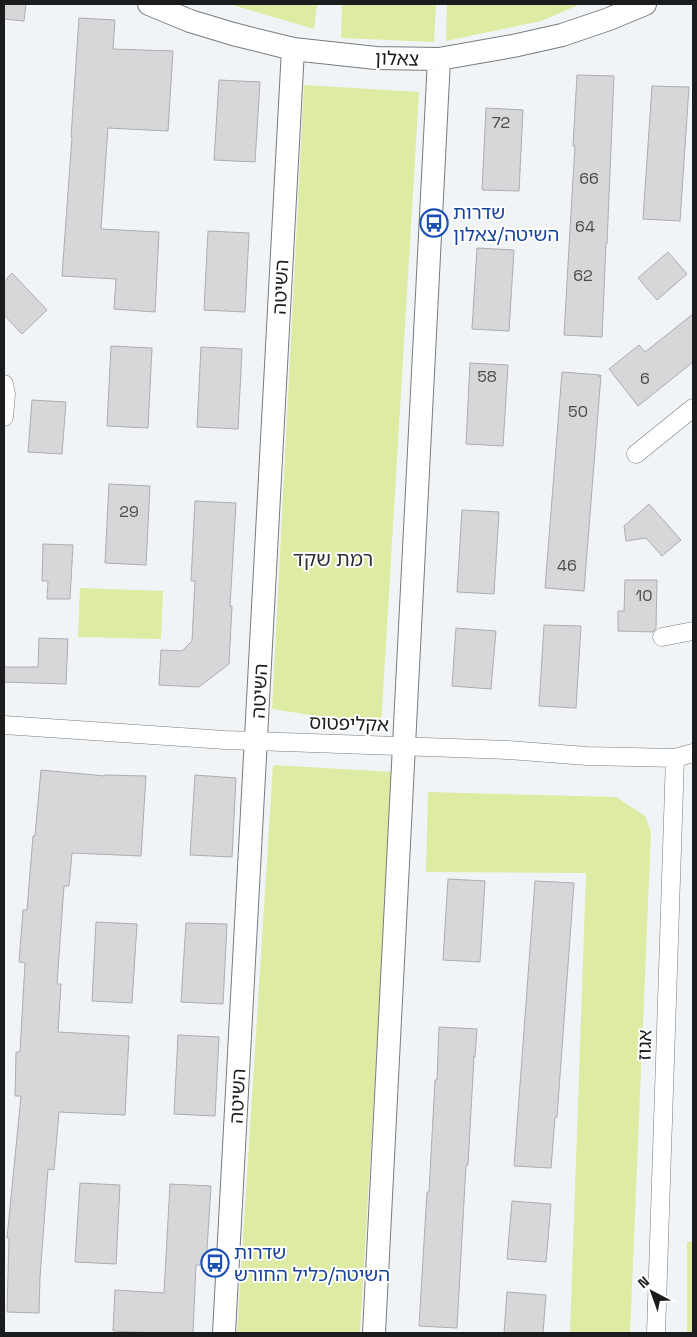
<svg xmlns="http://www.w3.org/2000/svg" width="697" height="1337" font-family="'Space Grotesk','Noto Sans Hebrew',sans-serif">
  <rect width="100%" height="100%" fill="#f1f4f6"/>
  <path fill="#deeba2" d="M229 4H317L314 29Z
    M342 4H436L434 42 341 38Z
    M447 4H581L541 21 446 41Z
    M304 85 419 92 381 726 272 709Z
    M80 588 163 591 161 639 78 637Z
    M273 765 393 772 360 1333H237Z
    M428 792 616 797 645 816 651 832 630 1333H570L586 873 426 872Z
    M693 1241V1333H687V1242Z"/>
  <path fill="#d7d7da" stroke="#adacaf" d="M4 4H26L24 21 4 19Z
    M79 18 115 20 113 49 173 51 168 131 108 128 101 229 159 232 155 312 114 309 116 279 62 276 72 137H71Z
    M577 75 614 76 607 244 606 243 602 337 564 335 572 195 575 146H573Z
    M219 80 260 82 255 162 214 160Z
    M652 86 689 87 680 221 643 219Z
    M486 108 523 110 519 191 482 190Z
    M208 231 249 233 245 312 204 310Z
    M477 248 514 250 509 331 472 329Z
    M668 252 687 274 657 300 638 278Z
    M12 273 47 310 22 334 4 315V282Z
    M693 314V362L638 406 609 369 639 345 645 352Z
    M111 346 152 348 148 428 107 426Z
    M201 347 242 349 238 429 197 427Z
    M470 363 508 365 503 446 466 444Z
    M562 372 600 375 599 377 601 375 584 591 545 588Z
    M32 400 66 402 62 454 28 452Z
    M109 484 150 486 146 565 105 563Z
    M195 501 236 503 230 606H232L229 664 199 687 159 685 161 650 182 651 192 641 195 581H191Z
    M649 504 681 540 662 556 646 538 626 541 624 526Z
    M462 510 499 512 494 594 457 592Z
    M43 544 73 545 70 599H47L48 581H42Z
    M625 580H657L656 628 653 632 618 631V611H624Z
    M544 625 581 626 576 708 539 706Z
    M456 628 496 631 491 689 452 686Z
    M39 638 68 639 66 684 4 682V667H38Z
    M41 770 105 776V775L146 776 141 856 72 853 69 886H64L57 984H61L58 1032 129 1036 125 1115 59 1112 54 1170 48 1169 40 1278 39 1313 7 1312 9 1238H7L21 1096H15L16 1052H20L25 963 19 962 23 910H27L33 836H35Z
    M195 775 236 778 232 857 190 855Z
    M448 879 485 881 480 962 443 960Z
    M535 881 574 883 557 1117H555L551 1168 514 1166Z
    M96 922 137 924 132 1003 92 1001Z
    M186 923 227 924 223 1004 181 1002Z
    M439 1027 477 1029 475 1057 474 1056 468 1165H466L457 1328 419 1326 427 1192H429L435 1080H437Z
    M178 1035 219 1037 215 1116 174 1114Z
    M80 1183 120 1185 116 1264 75 1262Z
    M170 1184 211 1186 206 1265H196L193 1333H156L113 1331 115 1290 164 1293Z
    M512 1201 551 1204 546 1262 507 1259Z
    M507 1292 546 1295 543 1333H504Z"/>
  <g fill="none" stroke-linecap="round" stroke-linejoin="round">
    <g stroke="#787b7d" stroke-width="19">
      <path id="minor" d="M4 384 6 394 4 417
        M636 454 693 408
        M662 637 693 631
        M4 725 225 740 426 747 508 750 587 756 675 758 693 753
        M656 1333 675 758"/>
    </g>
    <g stroke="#787b7d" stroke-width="24">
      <path id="tertiary" d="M149 4 190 21 233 34 293 49 376 58 439 59 513 46 562 35 609 19 645 4
        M224 1333 293 49
        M374 1333 439 59"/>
    </g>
    <use href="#minor" stroke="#fff" stroke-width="18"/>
    <use href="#tertiary" stroke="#fff" stroke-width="22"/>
  </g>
  <defs>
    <g id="bus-ring" transform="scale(1.4375)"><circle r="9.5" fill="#fff" stroke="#1a4fb4" stroke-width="1.5"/><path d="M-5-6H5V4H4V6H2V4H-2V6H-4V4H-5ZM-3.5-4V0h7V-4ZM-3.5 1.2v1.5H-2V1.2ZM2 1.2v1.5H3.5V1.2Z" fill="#1a4fb4"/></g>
  </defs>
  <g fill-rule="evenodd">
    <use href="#bus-ring" x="434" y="223"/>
    <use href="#bus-ring" x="215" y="1263"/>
  </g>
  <g text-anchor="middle" stroke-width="4" stroke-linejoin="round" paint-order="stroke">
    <g font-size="16" fill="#4a4b4c">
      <text x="501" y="128">72</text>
      <text x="589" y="184">66</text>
      <text x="585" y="232">64</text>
      <text x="583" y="281">62</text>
      <text x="487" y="382">58</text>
      <text x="645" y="384">6</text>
      <text x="578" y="417">50</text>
      <text x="129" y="517">29</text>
      <text x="567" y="571">46</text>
      <text x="644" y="601">10</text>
    </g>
    <g font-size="19" fill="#1b1c1d" stroke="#fff">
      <text transform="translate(397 58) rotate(2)" y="7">צאלון</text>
      <text transform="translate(280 287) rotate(-87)" y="7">השיטה</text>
      <text transform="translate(259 691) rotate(-87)" y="7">השיטה</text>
      <text transform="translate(349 723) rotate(2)" y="7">אקליפטוס</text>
      <text transform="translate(644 1045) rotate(-88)" y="7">אגוז</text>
      <text transform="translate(237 1096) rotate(-87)" y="7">השיטה</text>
    </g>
    <g font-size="19" fill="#164399" stroke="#fff" text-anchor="start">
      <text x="453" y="219">שדרות<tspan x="453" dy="22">השיטה/צאלון</tspan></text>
      <text x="234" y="1259">שדרות<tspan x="234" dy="22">השיטה/כליל החורש</tspan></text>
    </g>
    <g font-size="20" fill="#2d2f31" stroke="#fff">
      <text x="333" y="566">רמת שקד</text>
    </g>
  </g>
  <rect width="697" height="1337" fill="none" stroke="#1b1c1d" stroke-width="10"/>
  <g transform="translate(652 1292) rotate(319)" stroke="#ffffff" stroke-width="4" paint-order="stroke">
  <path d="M0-4L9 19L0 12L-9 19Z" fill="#1b1c1d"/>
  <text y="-8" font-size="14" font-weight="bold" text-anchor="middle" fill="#1b1c1d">N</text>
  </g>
</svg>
